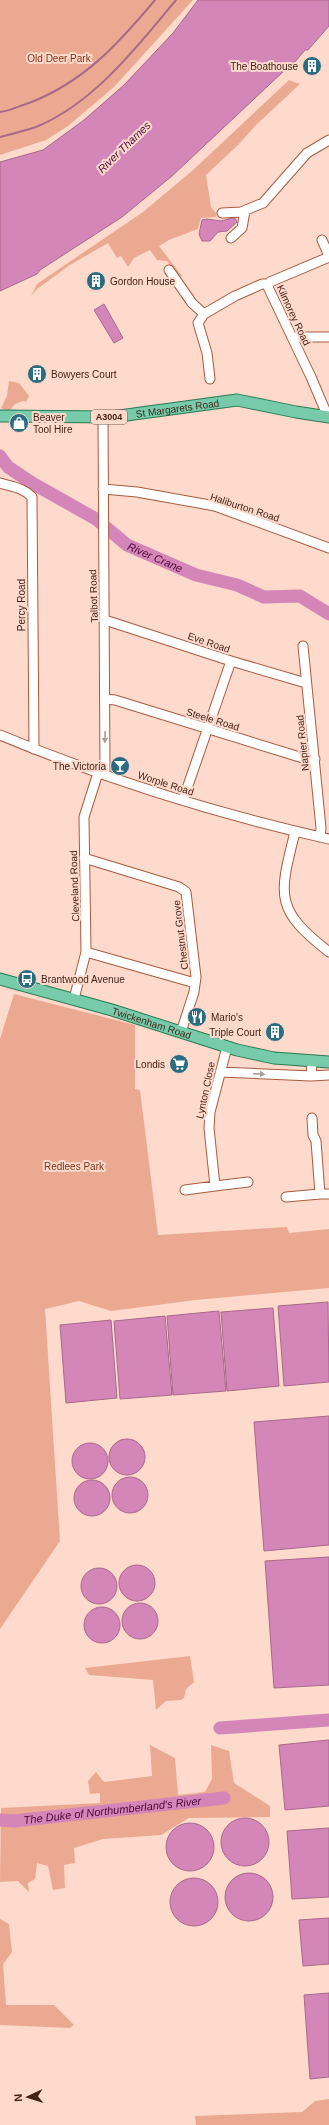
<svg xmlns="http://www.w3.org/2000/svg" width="329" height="2125" font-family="Helvetica,sans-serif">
  <rect width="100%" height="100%" fill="#fedacd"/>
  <path fill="#eca991" d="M0 0H193L114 87 68 126 46 140 0 155Z
    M289 80 300 84 257 124 239 144 206 175 211 207 217 214 216 217 201 218 198 229 169 240 159 246 182 276 179 279 167 261 157 260 150 250 134 258 128 267 121 256 117 258 108 243 70 265 37 289 31 296 37 284 143 212 192 171Z
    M9 381 19 383 29 396 26 402 23 401 15 404 9 411 1 408 7 396Z
    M14 994 135 1025V1089L140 1090 158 1235 287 1227 289 1233 329 1229V1288L196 1300 111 1311 79 1301 45 1309 60 1541 0 1629V1039Z
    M190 1656 194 1682 186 1689 184 1698 181 1700 166 1701 156 1710 153 1680 89 1675 85 1668Z
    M150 1745 175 1758 178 1795 205 1792 212 1779 211 1745 229 1751 234 1783 270 1806V1817L189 1818 161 1835 103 1839 74 1848 75 1863 64 1865 65 1888 53 1890 48 1866 37 1863 35 1879 28 1883 29 1892 18 1881 0 1882 1 1808 100 1803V1793L90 1794 88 1781 96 1772 104 1782 152 1776Z
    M0 1919 9 1924 12 1952 3 1964 6 2005H54L74 2025 70 2028 0 2025Z
    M329 2099V2125H196L195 2116 302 2112 315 2101Z"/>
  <path fill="#d486b9" stroke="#a96989" d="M198 0H329V26L308 50H305L289 69H286L172 176 122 217 40 270 37 274 0 291V162L43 150 84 120 124 85 173 33Z
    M232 218H235L237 222 227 231 218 232 210 241H202L199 234 202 220 207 219 221 221Z
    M104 304 123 338 114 343 94 310Z
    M328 1302 329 1382 284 1386 278 1306Z
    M273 1308 279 1386 227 1391 221 1312Z
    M219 1311 226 1391 173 1395 167 1316Z
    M165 1316 172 1395 120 1399 114 1321Z
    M111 1320 117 1398 66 1403 60 1325Z
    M329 1416V1545L264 1551 254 1422Z
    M109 1457a18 18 0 1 1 36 0a18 18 0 1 1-36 0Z
    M72 1461a18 18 0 1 1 36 0a18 18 0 1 1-36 0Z
    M112 1495a18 18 0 1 1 36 0a18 18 0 1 1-36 0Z
    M74 1498a18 18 0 1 1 36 0a18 18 0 1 1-36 0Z
    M329 1557V1685L274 1688 265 1561Z
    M119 1583a18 18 0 1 1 36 0a18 18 0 1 1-36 0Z
    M81 1586a18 18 0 1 1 36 0a18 18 0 1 1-36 0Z
    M122 1621a18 18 0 1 1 36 0a18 18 0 1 1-36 0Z
    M84 1625a18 18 0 1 1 36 0a18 18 0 1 1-36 0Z
    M329 1740V1806L285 1810 279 1745Z
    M221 1842a24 24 0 1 1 48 0a24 24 0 1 1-48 0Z
    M166 1847a24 24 0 1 1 48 0a24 24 0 1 1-48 0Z
    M329 1828V1897L292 1899 287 1831Z
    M225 1897a24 24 0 1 1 48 0a24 24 0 1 1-48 0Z
    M170 1902a24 24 0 1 1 48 0a24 24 0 1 1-48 0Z
    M329 1918V1964L303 1966 299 1920Z
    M329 1993V2077L310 2079 304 1995Z"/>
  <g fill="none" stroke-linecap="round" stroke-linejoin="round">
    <path stroke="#a96989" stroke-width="2" d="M0 112C10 111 19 106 29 103 84 82 118 44 155 0
      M0 137C12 134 24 131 36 127 93 104 138 46 176 0"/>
    <g stroke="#d486b9" stroke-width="13">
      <path id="s1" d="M0 456 8 467 32 483 96 519 127 545 196 575 237 585 264 597 300 596 329 614"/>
      <path d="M220 1728 329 1720"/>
      <path id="s2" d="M0 1820 14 1821 224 1798"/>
    </g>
    <g stroke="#a95b3f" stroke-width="11">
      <path id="minor" d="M222 213 241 212 263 203 307 153 329 140
        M231 238 242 228 245 211
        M322 240 329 256
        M169 270 192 303 204 314
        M204 314 235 296 262 284H268
        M204 314 198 323 207 353 210 379
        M292 337H329
        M103 417 105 775
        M328 417 311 377 268 287 270 282 329 257
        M0 483C13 487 22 487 32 497L34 749
        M103 489 137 492 215 506 329 548
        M105 620 231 661 306 683
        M303 646 321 828 320 837
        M106 699 115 700 306 759H315
        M0 735C106 779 217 814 329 839
        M183 800 231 661
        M295 832C279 896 274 909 329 952
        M84 858 179 887 186 892 196 977 194 992 181 1032
        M86 952 195 983
        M74 999 86 952 84 817 98 773
        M220 1072 311 1076 312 1061
        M311 1076 329 1075
        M312 1118 313 1135 316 1141 320 1194H329
        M215 1186 248 1182
        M185 1190 215 1186 209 1128 210 1112 227 1047
        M286 1197 320 1194"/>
    </g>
    <g stroke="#2a7a52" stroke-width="13">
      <g id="major">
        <path id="s3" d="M0 416 112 417 237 400 296 412 329 417"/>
        <path id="s4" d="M0 979 112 1010 237 1050 274 1058 329 1062"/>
      </g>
    </g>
    <use href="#minor" stroke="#fff" stroke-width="9"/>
    <use href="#major" stroke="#77cbaa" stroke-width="11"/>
  </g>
  <defs><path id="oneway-solid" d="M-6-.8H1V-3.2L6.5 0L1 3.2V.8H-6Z"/></defs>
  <g fill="#ab9c97">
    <use href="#oneway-solid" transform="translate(105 737) rotate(91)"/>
    <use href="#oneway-solid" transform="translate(259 1074) rotate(2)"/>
  </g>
  <defs>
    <g id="building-disc" transform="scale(1)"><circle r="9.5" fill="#2b6c80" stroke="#fedacd"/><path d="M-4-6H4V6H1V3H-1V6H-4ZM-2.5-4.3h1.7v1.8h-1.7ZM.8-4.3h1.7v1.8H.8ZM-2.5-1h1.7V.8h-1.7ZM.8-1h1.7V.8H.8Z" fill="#fff"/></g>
    <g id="shop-disc" transform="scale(1)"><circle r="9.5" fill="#2b6c80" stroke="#fedacd"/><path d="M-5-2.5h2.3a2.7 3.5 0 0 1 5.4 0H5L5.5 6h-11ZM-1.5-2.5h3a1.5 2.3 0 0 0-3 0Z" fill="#fff"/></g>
    <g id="bar-disc" transform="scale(1)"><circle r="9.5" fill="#2b6c80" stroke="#fedacd"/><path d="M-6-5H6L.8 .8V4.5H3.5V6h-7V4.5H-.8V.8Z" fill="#fff"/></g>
    <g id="bus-disc" transform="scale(1)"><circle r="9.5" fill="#2b6c80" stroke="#fedacd"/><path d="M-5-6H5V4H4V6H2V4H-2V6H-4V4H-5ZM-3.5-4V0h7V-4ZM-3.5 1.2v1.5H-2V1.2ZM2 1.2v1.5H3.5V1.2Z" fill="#fff"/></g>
    <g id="restaurant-disc" transform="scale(1)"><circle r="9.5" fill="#2b6c80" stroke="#fedacd"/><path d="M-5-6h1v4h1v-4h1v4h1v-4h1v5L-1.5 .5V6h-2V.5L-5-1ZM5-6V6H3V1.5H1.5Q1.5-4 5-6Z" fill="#fff"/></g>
    <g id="supermarket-disc" transform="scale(1)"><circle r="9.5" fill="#2b6c80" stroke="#fedacd"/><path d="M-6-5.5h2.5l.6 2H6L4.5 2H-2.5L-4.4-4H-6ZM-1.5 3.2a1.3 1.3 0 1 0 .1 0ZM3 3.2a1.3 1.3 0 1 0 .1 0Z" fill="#fff"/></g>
  </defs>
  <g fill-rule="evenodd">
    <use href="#building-disc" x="312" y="66"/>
    <use href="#building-disc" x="96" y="281"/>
    <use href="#building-disc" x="37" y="374"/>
    <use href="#shop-disc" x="19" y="423"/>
    <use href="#bar-disc" x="120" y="766"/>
    <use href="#bus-disc" x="27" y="979"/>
    <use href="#restaurant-disc" x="197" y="1017"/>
    <use href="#building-disc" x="275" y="1032"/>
    <use href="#supermarket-disc" x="179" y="1064"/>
  </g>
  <g text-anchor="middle" stroke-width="4" stroke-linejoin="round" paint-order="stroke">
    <rect fill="#fedacd" stroke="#7c5b4e" stroke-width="1" x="91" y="410" width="36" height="14" rx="3"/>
    <g font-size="9" font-weight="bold" fill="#452418">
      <text x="109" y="420">A3004</text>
    </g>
    <g font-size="10" fill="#803312" stroke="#fedacd">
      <text x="59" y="62">Old Deer Park</text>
      <text x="74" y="1170">Redlees Park</text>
    </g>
    <g font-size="10" fill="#452418" stroke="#fedacd" text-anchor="start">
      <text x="298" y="70" text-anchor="end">The Boathouse</text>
      <text x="110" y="285">Gordon House</text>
      <text x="51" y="378">Bowyers Court</text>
      <text x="33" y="421">Beaver<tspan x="33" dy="12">Tool Hire</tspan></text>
      <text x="106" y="770" text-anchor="end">The Victoria</text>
      <text x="41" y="983">Brantwood Avenue</text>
      <text x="211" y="1021">Mario's</text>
      <text x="261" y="1036" text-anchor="end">Triple Court</text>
      <text x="165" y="1068" text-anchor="end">Londis</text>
    </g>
    <g font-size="10" fill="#452418" stroke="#fedacd">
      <text transform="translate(294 315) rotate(65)" y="4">Kilmorey Road</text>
      <text dy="4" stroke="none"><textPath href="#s3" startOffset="178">St Margarets Road</textPath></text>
      <text transform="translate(245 507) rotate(18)" y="4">Haliburton Road</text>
      <text transform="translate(93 596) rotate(-92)" y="4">Talbot Road</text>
      <text transform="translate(21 605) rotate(-90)" y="4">Percy Road</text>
      <text transform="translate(209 642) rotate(19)" y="4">Eve Road</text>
      <text transform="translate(213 719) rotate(17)" y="4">Steele Road</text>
      <text transform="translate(302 743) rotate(-96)" y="4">Napier Road</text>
      <text transform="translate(166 783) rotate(18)" y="4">Worple Road</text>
      <text transform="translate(74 886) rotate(-92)" y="4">Cleveland Road</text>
      <text transform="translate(180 935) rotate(-97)" y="4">Chestnut Grove</text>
      <text dy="4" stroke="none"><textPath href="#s4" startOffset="158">Twickenham Road</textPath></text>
      <text transform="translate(205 1090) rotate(-78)" y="4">Lynton Close</text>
    </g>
    <g font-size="11" font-style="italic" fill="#4d063b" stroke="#fedacd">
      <text transform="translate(124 147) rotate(-44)" y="4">River Thames</text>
      <text dy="4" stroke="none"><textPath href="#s1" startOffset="187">River Crane</textPath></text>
      <text dy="4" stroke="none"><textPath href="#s2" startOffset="113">The Duke of Northumberland's River</textPath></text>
    </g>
  </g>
  <g transform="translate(28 2097) rotate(266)" stroke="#fedacd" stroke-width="3" paint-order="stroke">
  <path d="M0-3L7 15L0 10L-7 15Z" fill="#452418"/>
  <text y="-6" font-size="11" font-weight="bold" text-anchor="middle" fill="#452418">N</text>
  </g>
</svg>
